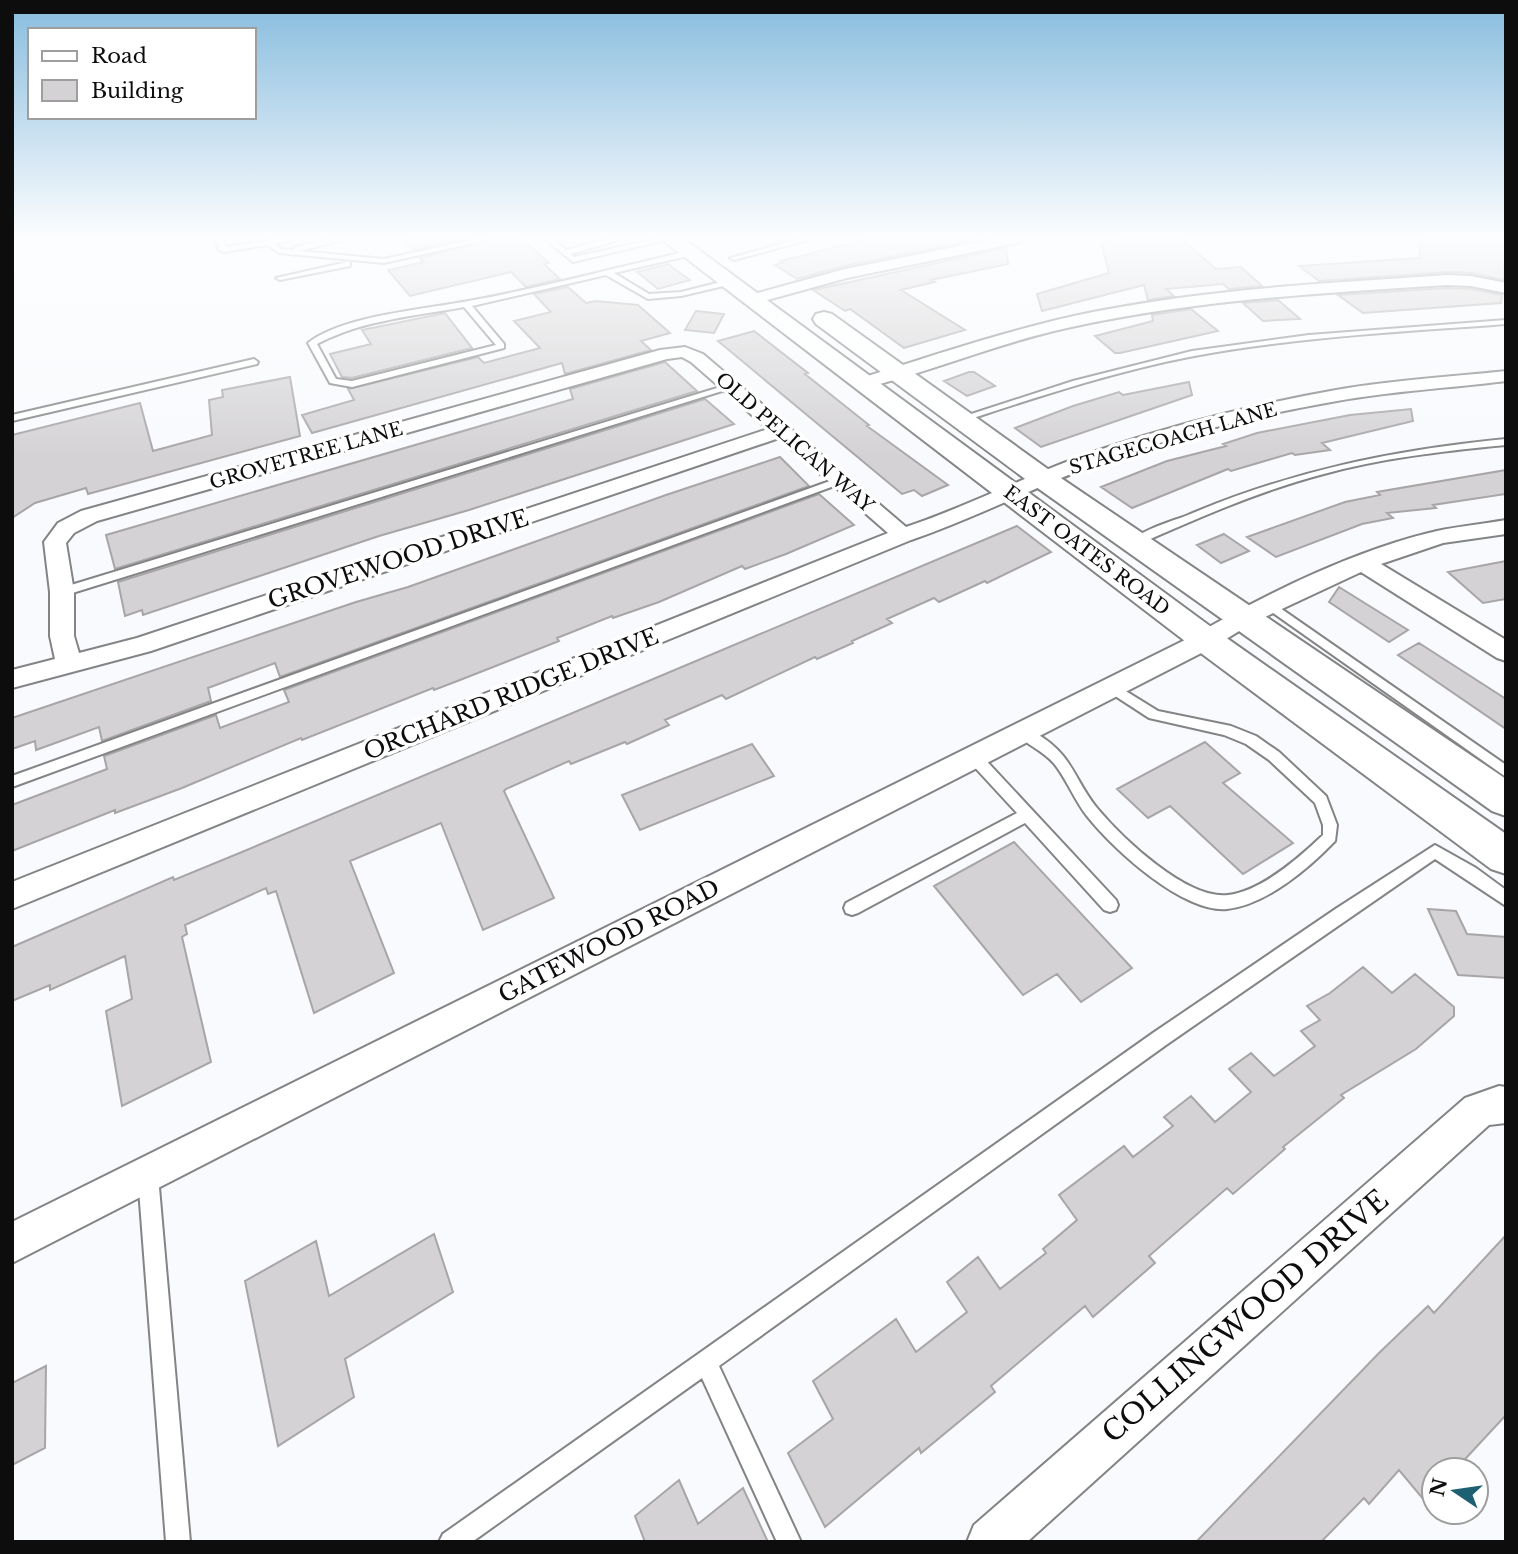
<svg xmlns="http://www.w3.org/2000/svg" width="1518" height="1554" font-family="'Libre Baskerville',serif">
  <rect width="100%" height="100%" fill="#f9fafd"/>
  <path fill="#d4d2d4" stroke="#a8a5a7" stroke-width="2" d="M403 239H462L413 250Z
    M493 239H523L549 263 544 264 560 279 526 287 511 272 410 296 388 270 424 262 420 258Z
    M868 239H979L844 266 797 279 775 265 784 262 781 261Z
    M1125 239H1181L1216 269 1241 267 1262 286 1229 289 1223 284 1166 289 1174 296 1148 300 1144 285 1042 311 1037 294 1109 273 1101 242Z
    M1421 239H1506L1504 280 1472 273 1447 272 1319 281 1299 266 1419 258Z
    M1006 248 1008 264 931 280 935 282 901 290 965 330 904 348 850 309 845 311 813 290Z
    M668 264 690 280 658 289 637 272Z
    M568 287 586 303 596 301 638 305 670 333 641 341 651 350 565 374 562 363 312 433 302 415 354 400 348 389 478 357 484 363 540 348 514 321 551 312 534 294Z
    M1447 288 1471 289 1502 295 1501 303 1363 313 1338 295Z
    M1278 300 1300 319 1263 321 1243 303Z
    M1191 309 1218 331 1120 353H1115L1095 336 1153 321 1152 315Z
    M696 311 724 314 714 333 685 330Z
    M445 313 472 348 352 378 342 377 330 354 371 344 362 330Z
    M754 331 808 373 805 374 869 425 867 426 948 485 922 496 914 490 902 494 718 341Z
    M665 362 697 391 115 569 106 535 573 399 570 389Z
    M969 372H974L995 386 967 396 944 381Z
    M290 377 300 436 88 494 86 488 35 503 12 518V435L140 403 153 451 212 435 209 400 223 397 222 390Z
    M1189 382 1192 395 1041 447 1015 428 1073 406 1119 392 1123 395Z
    M705 399 734 424 469 510 379 536 143 615 142 610 125 616 118 582Z
    M1411 409 1413 421 1322 443 1330 450 1295 455 1292 453 1231 471 1228 469 1132 508 1101 487 1167 461 1226 446 1223 444 1257 433 1350 415Z
    M780 457 809 486 280 677 275 663 208 688 211 701 102 741 99 727 36 750 35 741 12 749V718L356 602 408 587 666 495Z
    M1506 470V494L1433 505 1436 508 1387 513 1393 518 1362 524 1276 557 1247 537 1345 502 1380 495 1377 492Z
    M819 494 854 525 786 554 745 569 742 566 659 602 613 618 612 616 557 638 559 641 460 680 434 690 433 688 302 740 301 738 182 788 115 813V810L12 851V805L107 769 104 756 216 715 220 728 289 702 284 690Z
    M1017 526 1051 552 987 583 985 581 939 602 934 598 887 619 892 623 852 641 853 643 817 659 815 657 726 699 722 695 665 720 669 725 627 744 625 742 571 764 569 761 506 789 504 791 554 898 483 930 441 823 350 861 394 973 314 1013 276 891 268 894 266 888 185 925 187 934 182 937 211 1062 122 1106 106 1011 132 999 125 956 50 990V985L12 1001V947L173 877 174 880 242 852Z
    M1224 534 1249 551 1221 563 1197 545Z
    M1506 561V599L1483 603 1448 572Z
    M1339 587 1408 630 1389 642 1329 602Z
    M1419 643 1506 699V729L1398 655Z
    M1205 742 1240 773 1223 783 1293 843 1243 874 1170 806 1148 818 1117 789Z
    M752 744 774 776 640 830 622 795Z
    M1014 842 1132 968 1081 1002 1057 974 1023 995 934 886Z
    M1428 909 1456 911 1467 934 1506 937V978L1458 975Z
    M1363 967 1392 993 1415 974 1454 1007V1016L1416 1049 1341 1095 1344 1098 1283 1147 1285 1149 1233 1194 1227 1188 1149 1256 1155 1263 1093 1317 1085 1306 991 1386 995 1392 921 1453 919 1448 825 1527 788 1453 833 1419 813 1381 896 1319 916 1352 967 1312 947 1282 978 1257 1000 1289 1046 1253 1043 1249 1077 1220 1059 1195 1124 1146 1133 1157 1173 1126 1164 1117 1191 1096 1215 1122 1251 1092 1229 1069 1251 1053 1274 1076 1315 1046 1301 1031 1320 1020 1307 1006 1330 993Z
    M434 1234 453 1292 345 1359 354 1397 278 1446 245 1281 316 1241 329 1296Z
    M1506 1235V1415L1455 1470H1434V1512L1399 1470 1369 1504 1364 1498 1321 1542H1196L1379 1353 1428 1306 1434 1313Z
    M46 1366 45 1448 12 1465V1383Z
    M679 1480 698 1524 743 1488 768 1542H645L635 1516Z"/>
  <g fill="none" stroke-linecap="round" stroke-linejoin="round">
    <g stroke="#838486" stroke-width="4">
      <path id="lane" d="M216 239H223L226 247 278 239H293L275 244 281 249 294 250V247L333 239H348L299 251 384 259 476 239H491L384 263 279 253 268 245 223 252 219 250Z
        M545 239H553L566 250 609 239H622L570 254 574 257 656 239H670L573 262Z
        M799 239H812L734 260 730 258Z
        M689 251H692V255L614 273 649 294 681 292 729 280 733 282 732 284 681 296 648 299 606 275 472 306 504 344V348L352 387 330 383 308 343C343 315 429 309 474 300 546 287 617 267 689 251ZM464 307 496 345 352 381 336 379 317 344C362 320 415 316 464 307Z
        M347 262H350V266L280 280 276 278Z
        M1506 320V324C1400 332 1293 337 1189 357 1112 372 1038 397 964 421L956 419 1073 381 1192 351 1309 335Z
        M254 359 258 362 257 364 12 421V415Z
        M727 385 735 387 66 595 62 596 56 592 58 589Z
        M1506 439V445C1443 451 1381 458 1320 475 1257 492 1198 518 1139 544L1135 545 1129 542C1144 529 1170 522 1188 515 1292 471 1393 450 1506 439Z
        M841 477 845 478V482L12 787V776Z
        M1270 601 1506 765V777L1266 608 1264 605Z
        M1111 682 1158 711 1231 726 1256 736 1279 752 1326 796 1337 825 1335 841C1309 868 1266 905 1227 909 1183 913 1113 849 1087 816 1075 801 1068 782 1056 766 1045 751 1024 744 1015 732L1017 728C1025 726 1030 730 1037 734 1073 755 1074 780 1097 808 1122 838 1187 900 1228 895 1262 891 1300 857 1323 835V825L1315 803 1269 760 1246 744 1224 735 1149 718 1106 690 1105 687Z
        M974 752 979 753 1116 900 1118 905 1116 910 1110 912 1104 910 1025 823 858 913 852 915 846 913 844 908 846 903 1017 813 969 761 967 757Z
        M1435 845 1476 868 1506 890V906L1435 859 1166 1045 719 1366 801 1542H777L702 1378 472 1542H439L443 1534 1153 1033 1337 908Z
        M148 1166 155 1169 158 1176 190 1542H166L138 1176 141 1169Z"/>
    </g>
    <g stroke="#838486" stroke-width="4">
      <path id="street" d="M994 239H1024L1017 243 847 278 753 304 745 299 747 296 845 269Z
        M1447 275 1471 276 1506 283V293L1471 286 1447 285C1320 293 1192 300 1067 328 998 343 933 371 864 388L855 383 858 379C936 355 1013 328 1093 312 1209 289 1329 283 1447 275Z
        M685 347 703 354 906 527C972 505 1033 472 1099 450 1177 424 1256 404 1336 390 1392 380 1450 377 1506 371V381C1450 388 1393 391 1337 401 1261 414 1185 433 1112 459 1043 482 979 517 911 540L12 909V882L888 533 779 438 151 651 12 688V670L55 659 50 636V592L44 542 58 523 81 511 660 350ZM682 357 691 362 768 429 137 638 79 653 74 636V592L66 543 74 533 97 521 667 359Z
        M1506 520V534L1443 543 1381 564 1506 640V661L1497 658 1361 572 1252 623 1215 646 12 1263V1222L1197 634C1267 593 1358 549 1437 531 1459 526 1483 524 1506 520Z
        M1499 1086 1506 1087V1123L1489 1125 1027 1542H967L974 1525 1465 1098Z"/>
    </g>
    <g stroke="#838486" stroke-width="4">
      <path id="secondary" d="M661 239H684L1218 632 1506 834V874L1491 869 1194 648Z
        M824 312 832 314 1052 472 1506 779V816L1492 811 1032 484 816 324 813 319 816 314Z"/>
    </g>
    <use href="#lane" fill="#fff" fill-rule="evenodd"/>
    <use href="#street" fill="#fff" fill-rule="evenodd"/>
    <use href="#secondary" fill="#fff" fill-rule="evenodd"/>
  </g>
  <linearGradient id="sky" x2="0" y2="1"><stop stop-color="#87bcde"/><stop offset="0.52" stop-color="#fcfdfe"/><stop offset="1" stop-color="#fcfdfe" stop-opacity="0"/></linearGradient>
  <rect width="1518" height="457" fill="url(#sky)"/>
  <g text-anchor="middle" stroke-width="7" stroke-linejoin="round" paint-order="stroke">
    <g font-size="19" fill="#0d0d0e" stroke="#fff">
      <text transform="translate(1173 438) rotate(-16)" y="7">STAGECOACH LANE</text>
      <text transform="translate(795 442) rotate(41)" y="7">OLD PELICAN WAY</text>
      <text transform="translate(306 455) rotate(-16)" y="7">GROVETREE LANE</text>
      <text transform="translate(1087 550) rotate(37)" y="7">EAST OATES ROAD</text>
    </g>
    <g font-size="23" fill="#0d0d0e" stroke="#fff">
      <text transform="translate(398 559) rotate(-18)" y="8">GROVEWOOD DRIVE</text>
      <text transform="translate(511 694) rotate(-22)" y="8">ORCHARD RIDGE DRIVE</text>
      <text transform="translate(609 941) rotate(-27)" y="8">GATEWOOD ROAD</text>
    </g>
    <g font-size="28" fill="#0d0d0e" stroke="#fff">
      <text transform="translate(1245 1316) rotate(-41)" y="10">COLLINGWOOD DRIVE</text>
    </g>
  </g>
  <rect width="1518" height="1554" fill="none" stroke="#0d0d0e" stroke-width="28"/>
  <rect x="28" y="28" width="228" height="91" fill="#ffffff" stroke="#9e9e9f" stroke-width="2"/>
  <rect x="42" y="51" width="35" height="10" fill="#ffffff" stroke="#9e9e9f" stroke-width="2"/>
  <text x="91" y="63" font-size="21" fill="#0d0d0e">Road</text>
  <rect x="42" y="80" width="35" height="21" fill="#d4d2d4" stroke="#9e9e9f" stroke-width="2"/>
  <text x="91" y="98" font-size="21" fill="#0d0d0e">Building</text>
  <g transform="translate(1455 1491) rotate(283)"><circle r="33" fill="#ffffff" stroke="#9e9e9f" stroke-width="2"/>
  <path d="M0-5L12 26L0 18L-12 26Z" fill="#1d5f73"/>
  <text y="-10" font-size="19" font-weight="bold" text-anchor="middle" fill="#0d0d0e">N</text>
  </g>
</svg>
